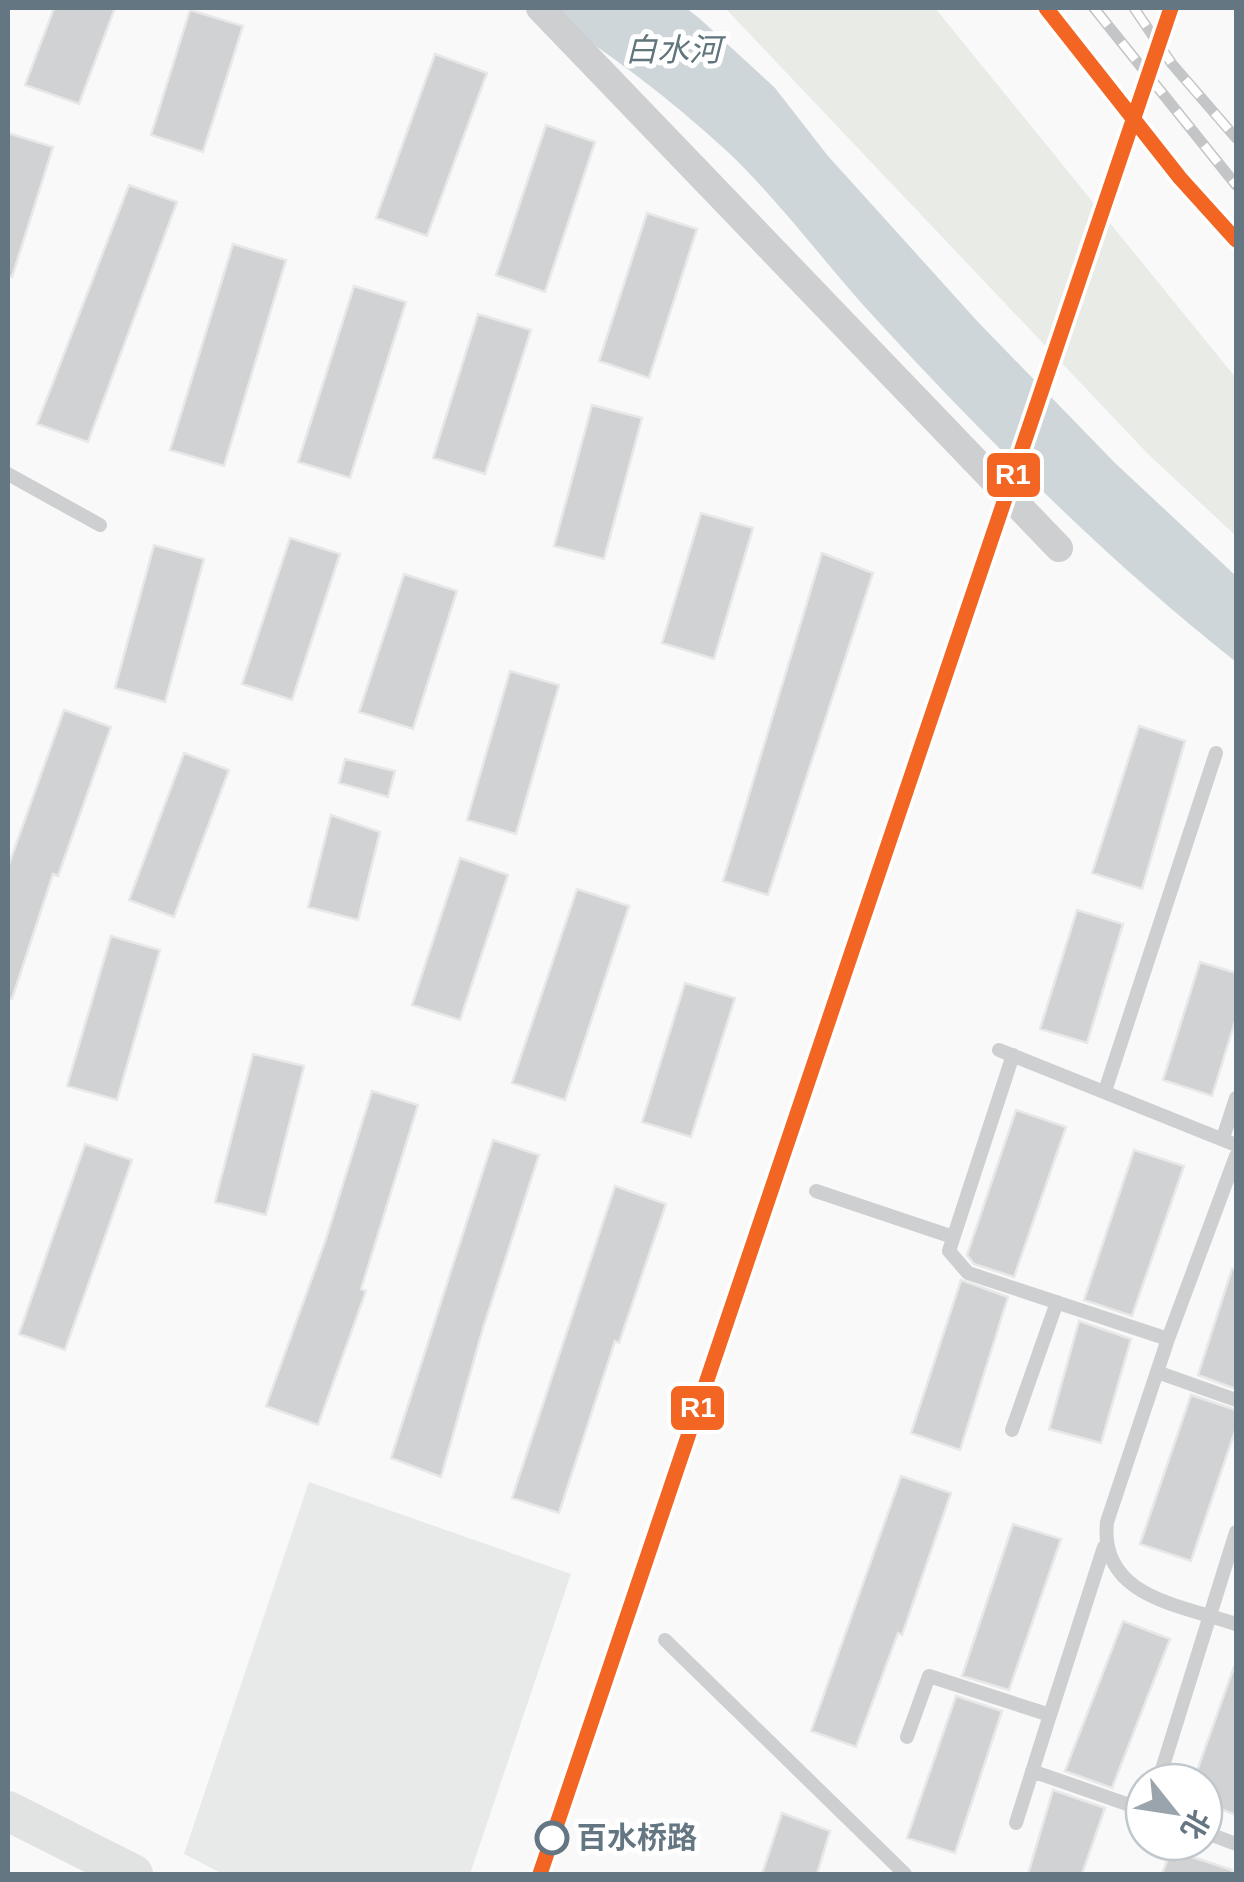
<svg xmlns="http://www.w3.org/2000/svg" width="1244" height="1882" font-family="Helvetica,'Noto Sans SC',sans-serif">
  <rect width="100%" height="100%" fill="#f9f9f9"/>
  <path fill="#e8e9e9" d="M309 1482 571 1574 470 1874H223L184 1854Z"/>
  <path fill="#e8ebe6" d="M725 8H935L1236 378V536L1148 454Z"/>
  <path fill="#ced6d9" d="M538 8H686L699 18 775 88 828 156 978 322 1115 463 1236 576V662C1107 560 987 440 875 318 826 265 782 204 730 154 671 99 606 50 538 8Z"/>
  <path fill="#d0d2d3" stroke="#e8e8e8" stroke-width="2.5" d="M54 8H115L79 104 25 85Z
    M190 10 243 26 203 152 151 135Z
    M435 54 487 73 427 236 376 218Z
    M546 125 595 142 545 292 496 275Z
    M8 133 53 147 12 277 8 276Z
    M129 185 177 202 88 442 37 424Z
    M647 213 697 229 649 378 599 361Z
    M233 244 286 260 224 466 170 450Z
    M354 286 406 302 350 478 298 462Z
    M478 314 531 330 485 474 433 458Z
    M592 405 642 418 604 559 554 546Z
    M701 513 753 528 714 659 662 643Z
    M290 538 340 554 292 700 242 684Z
    M154 545 204 559 165 702 115 688Z
    M822 553 873 573 768 895 723 881Z
    M404 574 457 591 413 729 359 712Z
    M510 671 559 685 516 834 467 820Z
    M64 710 111 727 58 876 53 874 12 999H8V867Z
    M1139 726 1185 741 1142 889 1092 873Z
    M184 753 229 770 174 917 129 900Z
    M345 759 395 771 388 797 339 783Z
    M331 815 380 832 358 920 308 907Z
    M460 858 508 875 460 1020 412 1005Z
    M577 889 629 906 565 1100 512 1083Z
    M1077 910 1123 924 1087 1043 1040 1029Z
    M111 936 160 950 117 1100 67 1086Z
    M1200 962 1236 973V1018L1212 1096 1163 1080Z
    M685 983 735 998 691 1137 642 1122Z
    M253 1054 304 1066 266 1215 215 1202Z
    M372 1091 418 1105 361 1289 366 1291 318 1425 266 1406 325 1242Z
    M1016 1110 1066 1127 1014 1277 974 1264 967 1255Z
    M493 1140 539 1155 483 1328 441 1477 391 1458Z
    M85 1144 132 1160 65 1350 19 1334Z
    M1134 1150 1184 1166 1132 1316 1084 1300Z
    M615 1186 666 1204 619 1343 615 1341 559 1513 512 1498Z
    M1232 1269H1236V1389L1198 1375Z
    M961 1280 1008 1297 960 1450 911 1433Z
    M1079 1321 1131 1339 1101 1443 1049 1429Z
    M1191 1395 1236 1410V1428L1191 1561 1140 1544Z
    M901 1476 951 1493 902 1635 898 1633 856 1747 811 1731Z
    M1013 1524 1061 1539 1009 1690 962 1676Z
    M1123 1621 1170 1639 1112 1788 1065 1771Z
    M1234 1667H1236V1815L1204 1803V1782H1193Z
    M956 1696 1002 1711 955 1853 907 1838Z
    M1053 1790 1105 1808 1082 1874H1028Z
    M782 1813 830 1831 817 1874H762Z
    M1171 1850 1232 1870V1874H1162Z"/>
  <g fill="none" stroke-linecap="round" stroke-linejoin="round">
    <path stroke="#cecfd0" stroke-width="14" d="M8 474 100 525
      M999 1050 1236 1145
      M1013 1055 949 1251 968 1273 1168 1339
      M1105 1091 1216 753
      M1223 1138 1236 1098
      M1236 1156 1168 1339 1107 1522C1099 1597 1180 1605 1236 1624
      M816 1191 953 1237
      M1157 1372 1236 1400
      M1012 1430 1057 1302
      M665 1640 905 1874
      M907 1737 929 1676 1050 1715 1104 1547
      M1032 1771 1144 1810
      M1158 1782 1236 1532
      M1016 1823 1050 1715
      M1204 1832 1236 1844"/>
    <path stroke="#cecfd0" stroke-width="28" d="M540 8 1059 548"/>
    <path stroke="#e1e2e2" stroke-width="40" d="M8 1811 133 1874"/>
    <g stroke="#c3c5c6" stroke-width="11">
      <path id="rail" d="M1046 8 1180 178 1236 240
        M1094 8 1236 185
        M1134 8 1172 64 1236 138"/>
    </g>
    <use href="#rail" stroke="#fff" stroke-width="8" stroke-dasharray="22" stroke-linecap="butt"/>
    <g stroke="#fff" stroke-width="22">
      <path id="rail-1" d="M1046 8 1180 178 1236 240
        M540 1874 1171 8"/>
    </g>
    <use href="#rail-1" stroke="#f26522" stroke-width="15"/>
  </g>
  <circle fill="#fff" stroke="#657683" stroke-width="5" cx="552" cy="1838" r="15"/>
  <g text-anchor="middle" stroke-width="10" stroke-linejoin="round" paint-order="stroke">
    <g font-size="30" font-weight="bold" fill="#657683" stroke="#fff" text-anchor="start">
      <text x="577" y="1848">百水桥路</text>
    </g>
    <g font-size="32" font-style="italic" fill="#60757c" stroke="#fff">
      <text x="673" y="61">白水河</text>
    </g>
  </g>
  <g stroke="#fff" stroke-width="4">
    <rect x="985" y="451" width="57" height="48" rx="10" fill="#f26522"/>
    <rect x="669" y="1384" width="57" height="48" rx="10" fill="#f26522"/>
  </g>
  <g font-size="28" text-anchor="middle" font-weight="bold" fill="#fff">
    <text x="1013" y="484">R1</text>
    <text x="698" y="1417">R1</text>
  </g>
  <rect width="1244" height="1882" fill="none" stroke="#657683" stroke-width="20"/>
  <g transform="translate(1174 1812) rotate(120)"><circle r="48" fill="#ffffff" stroke="#c1c8cd" stroke-width="2.5"/>
  <path d="M0-8L18 38L0 25L-18 38Z" fill="#99a4ac"/>
  <text y="-15" font-size="28" font-weight="bold" text-anchor="middle" fill="#657683">北</text>
  </g>
</svg>
